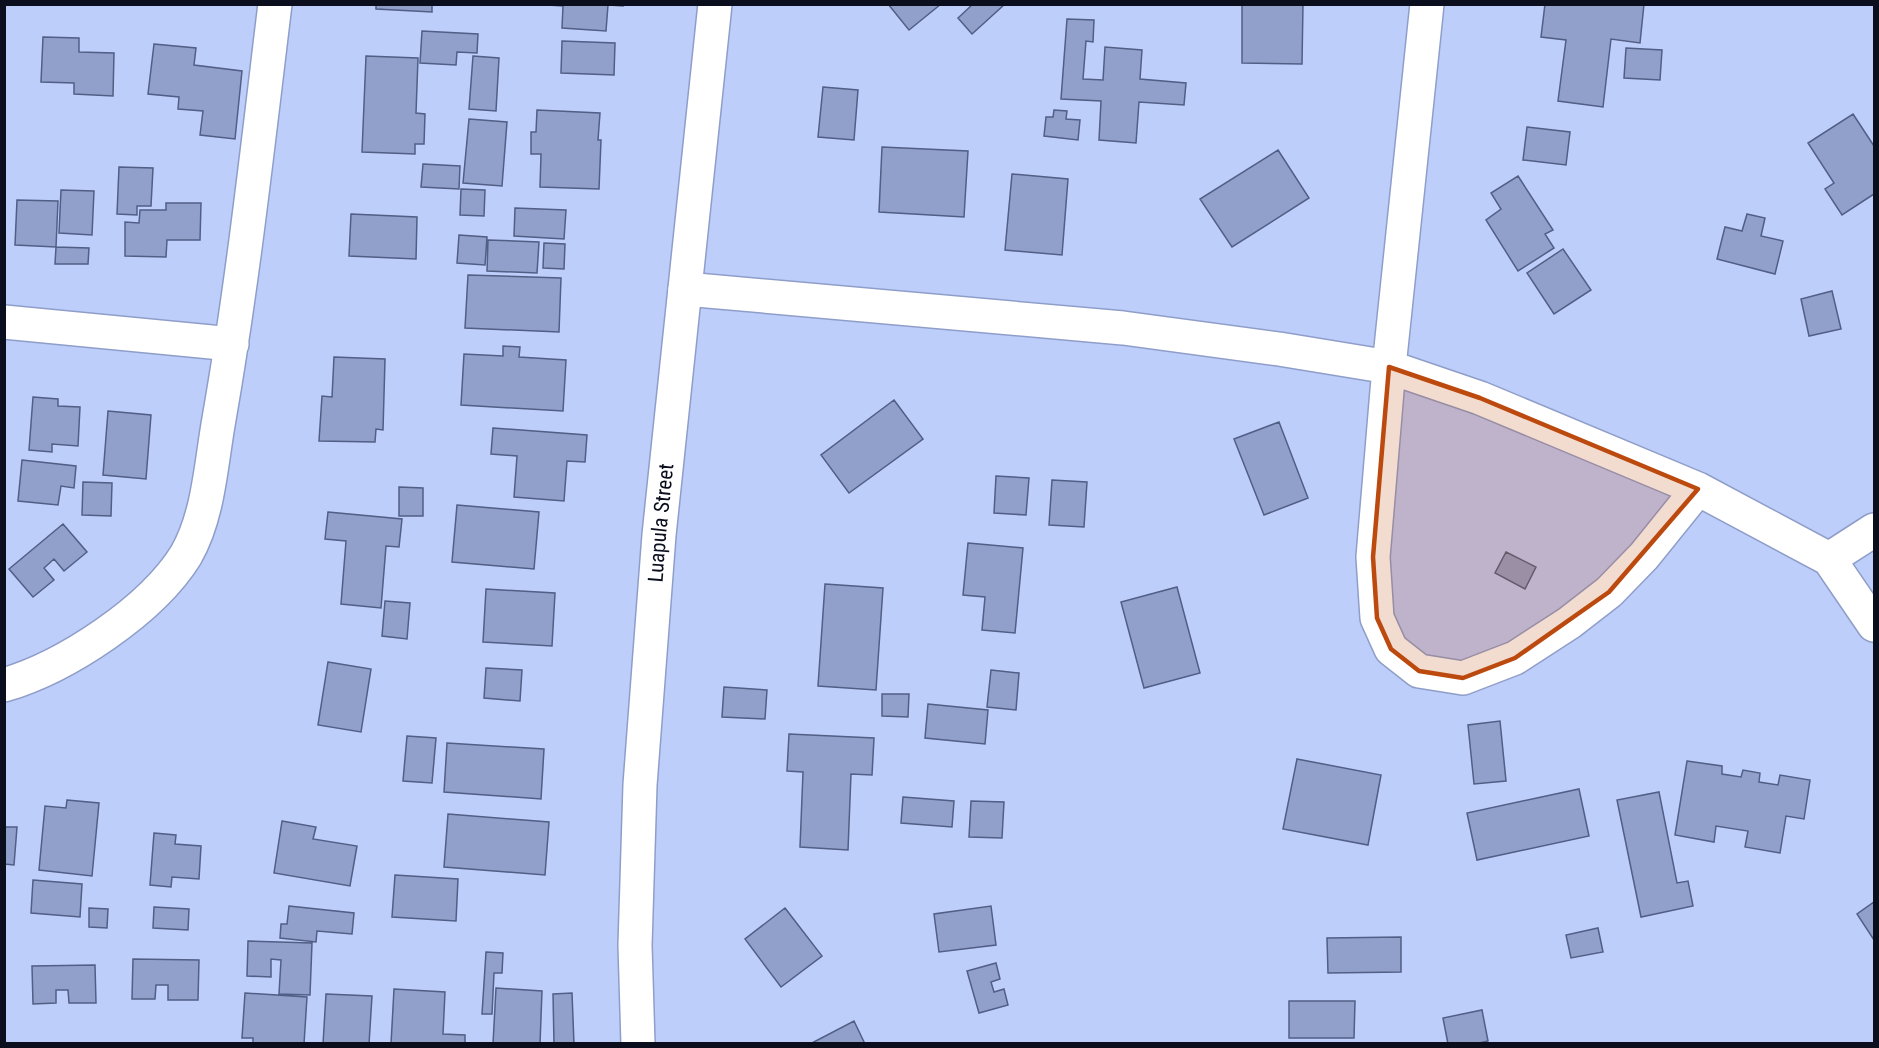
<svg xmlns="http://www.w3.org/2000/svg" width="1879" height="1048" font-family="'Roboto Condensed',sans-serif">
  <rect width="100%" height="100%" fill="#becefb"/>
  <path fill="#91a0cb" stroke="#515e85" stroke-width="1.5" d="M376 4H432V12L376 9Z
    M623 4V6L608 5 606 31 562 28 563 6 548 5Z
    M888 4H941L909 30Z
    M973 4H1005L972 34 958 18Z
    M1242 4H1303L1302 64 1242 63Z
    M1545 4H1644L1640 43 1611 39 1603 107 1558 101 1566 40 1541 37Z
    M1067 19 1094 20 1093 42 1086 41 1083 79 1103 80 1105 47 1142 50 1140 79 1186 83 1184 105 1139 102 1136 143 1099 140 1101 101 1061 99Z
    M422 31 478 34 477 53 457 52 456 65 420 63Z
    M43 37 79 38V52L114 53 113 96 74 94V83L41 82Z
    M562 41 615 43 614 75 561 73Z
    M154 44 196 48 194 65 242 71 235 139 200 135 203 111 178 109 179 97 148 94Z
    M1626 48 1662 50 1660 80 1624 78Z
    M366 56 418 58 416 113 425 114 424 144H415V154L362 152Z
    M473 56 499 58 496 111 469 109Z
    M823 87 858 90 854 140 818 137Z
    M537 110 600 113 598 140H601L599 189 540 187 541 154H531V132H536Z
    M1054 110 1067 111 1066 119 1080 120 1078 140 1044 136 1046 117H1053Z
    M1853 114 1874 146V194L1842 215 1825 189 1834 183 1808 143Z
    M469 119 507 122 502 186 463 183Z
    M1527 127 1570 132 1566 165 1523 160Z
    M882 147 968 151 964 217 879 212Z
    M1278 150 1309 198 1232 247 1200 199Z
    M423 164 460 166 459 189 421 187Z
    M119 167 153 168 151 206H137V215L117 214Z
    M1012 174 1068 179 1062 255 1005 250Z
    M1518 176 1553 230 1545 234 1554 248 1518 271 1486 220 1501 209 1491 193Z
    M461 189 485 190 484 216 460 215Z
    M61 190 94 191 92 235 59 233Z
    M17 200 58 201 56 247 15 245Z
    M166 203H201L200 240H167L166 257 125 256V222L139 223 140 210H166Z
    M515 208 566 210 564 239 514 236Z
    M351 214 417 217 416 259 349 256Z
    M1747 214 1765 218 1761 236 1783 241 1775 274 1717 259 1725 227 1742 231Z
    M459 235 487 237 485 265 457 263Z
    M488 240 539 242 537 273 487 271Z
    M544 243 565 244 564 269 543 268Z
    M56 247 89 248 88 264H55Z
    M1563 249 1591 290 1554 314 1527 273Z
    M468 275 561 278 559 332 465 328Z
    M1832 291 1841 329 1809 336 1801 299Z
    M503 346 520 347 519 357 566 360 563 411 461 405 464 354 503 356Z
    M334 357 385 359 383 430 376 429 375 442 319 441 322 396 332 397Z
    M33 397 58 399V406L80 407 78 446 52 444V452L29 450Z
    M894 400 923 439 849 493 821 455Z
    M108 411 151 415 146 479 103 475Z
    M1279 422 1308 498 1264 515 1234 439Z
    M493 428 587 435 585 462 567 461 564 501 514 497 517 456 491 454Z
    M22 460 76 466 74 488 61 486 58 505 18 501Z
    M996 476 1029 478 1026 515 994 513Z
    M1052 480 1087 482 1084 527 1049 525Z
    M83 482 112 483 111 516 82 515Z
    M399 487 423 488V516H399Z
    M457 505 539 512 534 569 452 562Z
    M328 512 402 519 399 547 386 546 381 608 341 604 346 541 325 539Z
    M63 524 87 552 64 571 54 559 44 568 54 580 33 597 9 569Z
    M968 543 1023 548 1015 633 982 630 985 597 963 595Z
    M1506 552 1536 567 1525 589 1495 573Z
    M825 584 883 588 876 690 818 686Z
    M1177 587 1200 673 1144 688 1121 602Z
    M486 589 555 593 552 646 483 642Z
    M385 601 410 603 407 639 382 636Z
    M328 662 371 669 361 732 318 725Z
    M486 668 522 670 520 701 484 698Z
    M991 670 1019 673 1016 710 987 707Z
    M724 687 767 690 765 719 722 717Z
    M882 694H909L908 717 882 716Z
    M928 704 988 710 985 744 925 738Z
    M1500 721 1506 781 1474 784 1468 725Z
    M789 734 874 738 872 775 851 774 848 850 800 847 803 772 787 771Z
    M407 736 436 738 432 783 403 781Z
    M447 743 544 749 541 799 444 792Z
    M1297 759 1381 775 1368 845 1283 829Z
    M1687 761 1722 766V774L1741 777 1743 770 1760 773 1759 782 1778 785 1780 775 1810 780 1804 819 1786 816 1780 853 1745 847 1748 831 1716 826 1714 842 1675 835Z
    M1579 789 1589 836 1477 860 1467 813Z
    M1659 792 1677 883 1688 881 1693 906 1641 917 1617 800Z
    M903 797 954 801 952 827 901 823Z
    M67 800 99 803 92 876 39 870 45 806 66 808Z
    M971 801 1004 802 1002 838 969 837Z
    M448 814 549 822 545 875 444 867Z
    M282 821 316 827 313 839 357 846 350 886 274 873Z
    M4 827H17L14 865 4 864Z
    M154 833 176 835 175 844 201 846 199 879 172 877 171 887 150 885Z
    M395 875 458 879 456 921 392 917Z
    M33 880 82 884 80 917 31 913Z
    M1874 902V940L1857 914Z
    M289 906 354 913 352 934 317 931 316 942 280 938 281 924H287Z
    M991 906 996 945 939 952 934 914Z
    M154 907 189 909 188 930 153 928Z
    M89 908 108 909 107 928 89 927Z
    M785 908 822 956 781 987 745 939Z
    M1598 928 1603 952 1571 958 1566 935Z
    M1401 937V972L1328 973 1327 938Z
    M248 941 312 943 310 995 279 994 281 960 271 959V977L247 976Z
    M486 952 503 953 502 973H494L492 1014H482Z
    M133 959 199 960 198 1000H168V985H156L155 999H132Z
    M996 963 1000 979 991 982 994 992 1004 989 1008 1005 979 1013 967 971Z
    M95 965 96 1003H69L68 990H56V1003L33 1004 32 966Z
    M496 988 542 991 540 1044H493Z
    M394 989 445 992 443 1034 465 1035V1044H391Z
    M245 993 307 997 304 1044H253V1038H242Z
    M572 993 574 1044H554L553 994Z
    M326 994 372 996 369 1044H323Z
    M1289 1001H1355L1354 1038H1289Z
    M1482 1010 1488 1041 1475 1044H1448L1443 1018Z
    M854 1021 865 1044H810Z"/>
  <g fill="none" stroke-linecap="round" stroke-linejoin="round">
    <g stroke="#8f9ec9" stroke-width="36">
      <path id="minor" d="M1427 4 1389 367 1373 557 1377 618 1391 649 1419 671 1463 678 1515 658 1569 623 1609 592 1644 556 1698 489
        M685 289 1123 328 1279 349 1389 367 1480 398 1698 489 1829 559 1874 530
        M4 322 232 344
        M1829 559 1874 625
        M4 685C66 667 152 610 186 555 209 515 211 463 219 419 243 282 258 143 275 4"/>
    </g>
    <g stroke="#8f9ec9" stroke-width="36">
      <g id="tertiary">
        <path id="s1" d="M638 1044 635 945 640 785 659 535 715 4"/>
      </g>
    </g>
    <use href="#minor" stroke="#fff" stroke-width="33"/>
    <use href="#tertiary" stroke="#fff" stroke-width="33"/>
  </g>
  <path fill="#bc4a0f" fill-opacity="0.2" stroke="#bc4a0f" stroke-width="4.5" stroke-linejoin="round" d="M1389 367 1480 398 1698 489 1609 592 1515 658 1463 678 1419 671 1391 649 1377 618 1373 557Z"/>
  <g text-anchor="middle" stroke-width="5" stroke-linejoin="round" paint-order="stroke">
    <g font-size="21" fill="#0a0e1d" stroke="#d2dcf7">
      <text dy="7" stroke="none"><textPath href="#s1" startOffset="522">Luapula Street</textPath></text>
    </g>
  </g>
  <rect width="1879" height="1048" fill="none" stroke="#0a0e1d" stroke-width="12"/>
</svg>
